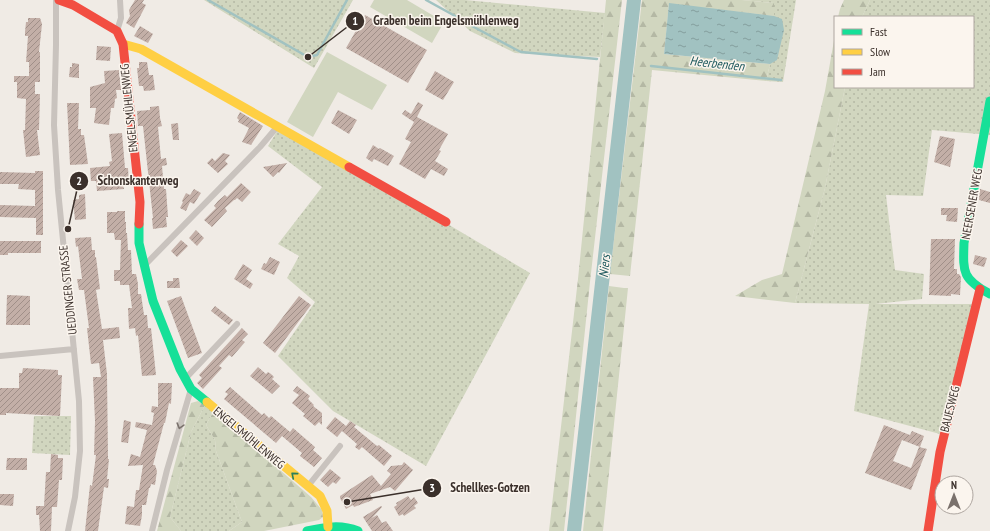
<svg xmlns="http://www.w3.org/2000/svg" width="990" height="531" font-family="'PT Sans Narrow',sans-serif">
  <defs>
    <pattern id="grass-dots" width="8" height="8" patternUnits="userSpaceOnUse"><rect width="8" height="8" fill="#d1d6bf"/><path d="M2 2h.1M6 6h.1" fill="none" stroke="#b4b8a4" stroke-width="1.8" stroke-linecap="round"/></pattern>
    <pattern id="forest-firs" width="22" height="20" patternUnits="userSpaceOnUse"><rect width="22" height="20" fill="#d1d6bf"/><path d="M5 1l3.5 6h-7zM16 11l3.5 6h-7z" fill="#b4b8a4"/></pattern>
    <pattern id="water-ripples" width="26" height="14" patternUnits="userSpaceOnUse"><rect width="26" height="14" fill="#a1c2c1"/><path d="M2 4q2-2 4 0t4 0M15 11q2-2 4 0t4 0" fill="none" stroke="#849e9d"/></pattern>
    <pattern id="building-hatch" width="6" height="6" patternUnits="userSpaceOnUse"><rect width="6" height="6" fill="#c3afa7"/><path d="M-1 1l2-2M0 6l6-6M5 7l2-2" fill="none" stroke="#a08f88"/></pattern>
  </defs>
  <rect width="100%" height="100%" fill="#f0ebe5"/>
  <path fill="url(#grass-dots)" d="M204 0H353L314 68Z
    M436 0H465L605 13 600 57 515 53 470 31Z
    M742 0H796L783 82 766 81 770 64 669 3 774 16V3Z
    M870 0H990V135L932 130 923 196 886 195 895 270 924 274 922 299 875 304H973L940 434 854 411 869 304 795 303 825 188 845 87H973V17H862Z
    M281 125 530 273 426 466 333 411 278 356 315 302 287 278 299 256 278 244 322 187 268 146Z
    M205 405 213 412 206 425 215 440 216 451 242 522 229 531H181L170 517 191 432Z
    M34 416H71L70 455 32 453Z"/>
  <path fill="url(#forest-firs)" d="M606 0H622L590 282 564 531H549L578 279Z
    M642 0H742L774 3V16L669 4 664 54 770 64 766 81 652 70 630 276 610 274Z
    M844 0H870L862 17H838L840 9Z
    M835 35V87H845L825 188 795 303 735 296 762 280 782 274 825 91Z
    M609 286 624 288H628L603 531H583Z
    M198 401 205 405 191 432 170 517 181 531H157L191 403Z
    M213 412 311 497 322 510 323 517 319 520 264 531H229L242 522 216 451 215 440 206 425Z"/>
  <path fill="#d1d6bf" d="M374 0H407L444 22 432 43 370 7Z
    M327 52 387 85 372 110 338 92 313 137 287 122Z"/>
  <path fill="url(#water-ripples)" d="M669 3 774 16 782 19 784 30 777 60 770 64 664 54Z"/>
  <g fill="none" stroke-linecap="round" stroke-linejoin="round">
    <path stroke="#a1c2c1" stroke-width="2.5" d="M208 0 308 57 317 55 347 0
      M426 0 466 22
      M472 26 515 49 521 52 597 59
      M651 66 781 80"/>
    <path stroke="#a1c2c1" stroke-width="14" d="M574 531 634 0"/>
  </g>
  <path fill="url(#building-hatch)" d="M135 0H144L142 3 146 5 134 28 126 23 130 16 129 10Z
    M365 15 427 50 408 83 346 48Z
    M28 18H40L42 24 39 52H40V82H35V94H40L39 130H37L40 155 26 157 23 130H25L26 99 17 98V82H14V76H29V62H26L28 36H25V32L26 22H28Z
    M140 26 153 34 148 43 134 36Z
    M97 46 111 47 110 61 96 60Z
    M139 62H147L149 75H153L155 90 144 91 143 86H139L137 68H139Z
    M72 63 79 64V78L69 77 70 67H72Z
    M119 70 121 90H116L117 98 115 99 114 108H111L109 125 94 123 96 108H90V87L105 83 104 71Z
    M435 71 454 82 443 100 425 90Z
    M418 102 423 105 417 117 448 134 439 150 441 151 435 161 448 169 444 176 431 169 425 179 399 164 411 142 405 139 414 122 402 114 405 110 411 114Z
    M67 103H79L78 129H81V135H84L88 164 70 165Z
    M159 106 160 118 162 126 158 127 161 159 166 158 167 165 162 166 164 189H166L168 217H166L167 227 153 229 152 218H153L143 126H138L137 111 150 110V107Z
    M338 110 357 120 349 134 331 123Z
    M240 112 263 126 251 145 242 142 249 128 238 122 239 120 237 118Z
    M178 123 179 140H173L171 124Z
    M122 133 125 168H128L129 185H123L124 189 97 191 96 181H91L90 168 110 166 109 162 112 161 109 134Z
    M940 136 955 139 950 167 934 162Z
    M373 145 379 149 380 148 394 156 388 166 374 159 372 162 366 158Z
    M223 153 230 155 225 161 228 164 218 173 207 163 212 158 215 161Z
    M287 163 279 173 278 172 273 177 263 167Z
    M35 171H43V235H36V218L0 217V205L35 206V190L18 189 19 184H0V172L35 173Z
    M241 183 251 192 242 202 237 198 235 200H234L225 208 227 211 212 227 204 220 216 208 214 206 218 201 225 195 227 197Z
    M194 189 201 193 194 204 190 202 186 211 180 208 183 202 182 201 186 193 190 195Z
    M980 189 990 192V203L979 200Z
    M85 194 86 219 75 220 73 200 79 199V195Z
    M941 208H958L957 222 946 221 947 215H941Z
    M117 211H125V222H126V233H127L128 250H131L132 274H136L138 284V294H141L144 315H147L148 328H151L156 375 142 376 138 335 136 336 135 328 129 329 128 308H132L129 285H120V281H114V270H120L121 240H115L114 233H107V212H117Z
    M196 230 204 238 197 246 189 238Z
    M91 237 92 250H95V257H96L100 289 96 290 102 329 119 327 120 338 103 340 107 374 108 459H109L107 479H109L108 488 104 487 98 531H85L90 485 92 486 96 455H94L95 421 93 377H101L99 363 91 364 87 328H89L84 290H79L77 279H82L78 246 76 247 75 238Z
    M931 239H955L954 269H957V274H959L961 277 960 295 951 294V296L929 295Z
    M181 240 188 246 177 257 171 251Z
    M0 241H41V253H8V255H0Z
    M975 255 987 258 984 267 973 264Z
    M270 257 280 262 274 275 261 269 264 263 266 264Z
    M243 264 252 270 246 279 253 284 250 289 234 279Z
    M173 278H179L180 288H167V281H173Z
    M7 295 30 296V325H6Z
    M181 296 202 353 188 358 167 301Z
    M299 296 311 305 275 353 263 343Z
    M215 306 233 320 229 325 211 311Z
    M242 328 248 334 242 340 245 342 232 357 229 355 219 366 222 368 203 389 197 383 202 378 199 375Z
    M258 367 266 374 268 372 271 374 274 377 272 379 280 386 272 394 250 376Z
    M23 368 58 370V375H62L60 416 6 413V415H0V388H19V373H22Z
    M158 383H172L171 404 169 403 165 423H164L153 465H155L157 471 155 485 151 484 150 488H149L146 505H142V515L140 526 125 524 127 506 134 507 136 490H139L143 465 128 466 131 454 140 457 147 430 135 427 136 422 152 425 154 413 151 412 152 406 158 407Z
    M297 386 310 396 308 399 314 405 313 406 322 413V425L319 422 315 426 303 416 305 414 292 403 299 395 293 391Z
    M230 387 262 415 264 413 269 418 271 416 290 432 293 428 315 447 313 450 322 458 314 467 300 456 302 453 282 436 276 443 224 399 228 394 225 392Z
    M335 417 346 426 350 421 356 425 354 427 377 446 379 445 392 456 384 466 362 447 359 450 355 447 357 444 342 431 337 437 326 428Z
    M124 420 131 422 128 443 121 442Z
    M884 425 910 435 912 431 924 436 920 447 902 440 893 461 911 468 919 447 927 449 911 490 865 473Z
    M51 454 58 455V458H63L62 480H59L57 507H52L51 531H40L39 515H36V506H44L46 472H50Z
    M7 458H27V470H6Z
    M404 462 413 470 395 491 390 487 370 494 373 500 354 507 353 505 346 509 340 498V496L372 475 381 486 391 474 387 471 391 466 402 465Z
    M330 469 341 478 336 484 333 482 328 487 320 480Z
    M0 494H14L13 506 0 505Z
    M408 496 411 500 414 497 418 503 414 506 416 508 404 516 403 514 399 516 394 507 397 505 396 503Z
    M381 506 382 507 372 518 377 515 382 523 386 521 393 531H372L363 517Z"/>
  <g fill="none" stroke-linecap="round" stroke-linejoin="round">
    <path stroke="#c9c3be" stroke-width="6" d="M56 0V45L54 125 58 190 79 401 80 451 75 497 68 531
      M117 31 121 18 120 0
      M144 266 260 147 277 127
      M0 356 74 349
      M185 379 237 324
      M308 486 340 446
      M152 531 167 470 191 389"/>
    <path stroke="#16e098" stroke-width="9" d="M990 101 964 243C963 272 962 279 990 294
      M139 224V243L153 301 180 369 191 389 207 402
      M307 531C325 527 341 524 358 531"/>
    <path stroke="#ffcf43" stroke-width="9" d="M123 44 141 49 349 167
      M207 402 320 496 327 511 328 527"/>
    <path stroke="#f24e42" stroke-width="9" d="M59 0 73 5 117 31 123 44 140 202 139 224
      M349 167 446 222
      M928 531 940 452 980 289"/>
  </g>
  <defs><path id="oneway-chevron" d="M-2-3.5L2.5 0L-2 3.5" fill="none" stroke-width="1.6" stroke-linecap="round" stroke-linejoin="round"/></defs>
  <use stroke="#7b726d" href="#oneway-chevron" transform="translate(180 426) rotate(106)"/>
  <use stroke="#2a7f5c" href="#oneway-chevron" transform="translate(294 475) rotate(-140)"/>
  <g text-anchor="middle" stroke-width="3" stroke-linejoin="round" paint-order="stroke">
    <g font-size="12" fill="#3b302b" stroke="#fbf5ee">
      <text transform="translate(129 108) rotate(-96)" y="4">ENGELSMÜHLENWEG</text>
      <text transform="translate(972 204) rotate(-80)" y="4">NEERSENER WEG</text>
      <text transform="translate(68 290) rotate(-96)" y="4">UEDDINGER STRASSE</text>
      <text transform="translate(950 409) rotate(-76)" y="4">BAUESWEG</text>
      <text transform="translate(249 438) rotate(40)" y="4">ENGELSMÜHLENWEG</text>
    </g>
    <g font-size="13" font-style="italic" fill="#1f5a5e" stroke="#fbf5ee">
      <text transform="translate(717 63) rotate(6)" y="5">Heerbenden</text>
      <text transform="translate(604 266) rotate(-84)" y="5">Niers</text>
    </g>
  </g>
  <path fill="none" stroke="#3b302b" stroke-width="1.5" d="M308 57L355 21M68 229L79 181M347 502L432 488"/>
  <g fill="#3b302b" stroke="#fbf5ee" stroke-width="1.5">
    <circle cx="308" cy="57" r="4"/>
    <circle cx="68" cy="229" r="4"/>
    <circle cx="347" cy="502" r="4"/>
    <circle cx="355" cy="21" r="10"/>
    <circle cx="79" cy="181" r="10"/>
    <circle cx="432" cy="488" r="10"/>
  </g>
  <g font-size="12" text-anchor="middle" font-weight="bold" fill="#fff">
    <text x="355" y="25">1</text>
    <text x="79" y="185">2</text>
    <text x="432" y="492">3</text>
  </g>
  <g font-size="13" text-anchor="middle" font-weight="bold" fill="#3b302b" stroke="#fbf5ee" stroke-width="3" stroke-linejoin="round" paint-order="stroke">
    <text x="446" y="25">Graben beim Engelsmühlenweg</text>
    <text x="138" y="185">Schonskanterweg</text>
    <text x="490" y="492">Schellkes-Gotzen</text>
  </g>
  <rect x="834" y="16" width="140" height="72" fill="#fbf5ee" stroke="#aea6a0"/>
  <rect x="842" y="29" width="20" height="6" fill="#16e098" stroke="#aea6a0"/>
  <text x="870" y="36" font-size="12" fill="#3b302b">Fast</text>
  <rect x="842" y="49" width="20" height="6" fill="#ffcf43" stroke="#aea6a0"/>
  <text x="870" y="56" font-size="12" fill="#3b302b">Slow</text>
  <rect x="842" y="69" width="20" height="6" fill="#f24e42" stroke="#aea6a0"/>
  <text x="870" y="76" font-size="12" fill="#3b302b">Jam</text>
  <g transform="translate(954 495)"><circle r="19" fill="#fbf5ee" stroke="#aea6a0"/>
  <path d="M0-3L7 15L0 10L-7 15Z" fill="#7a716c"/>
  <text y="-6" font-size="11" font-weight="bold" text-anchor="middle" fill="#3b302b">N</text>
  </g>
</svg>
